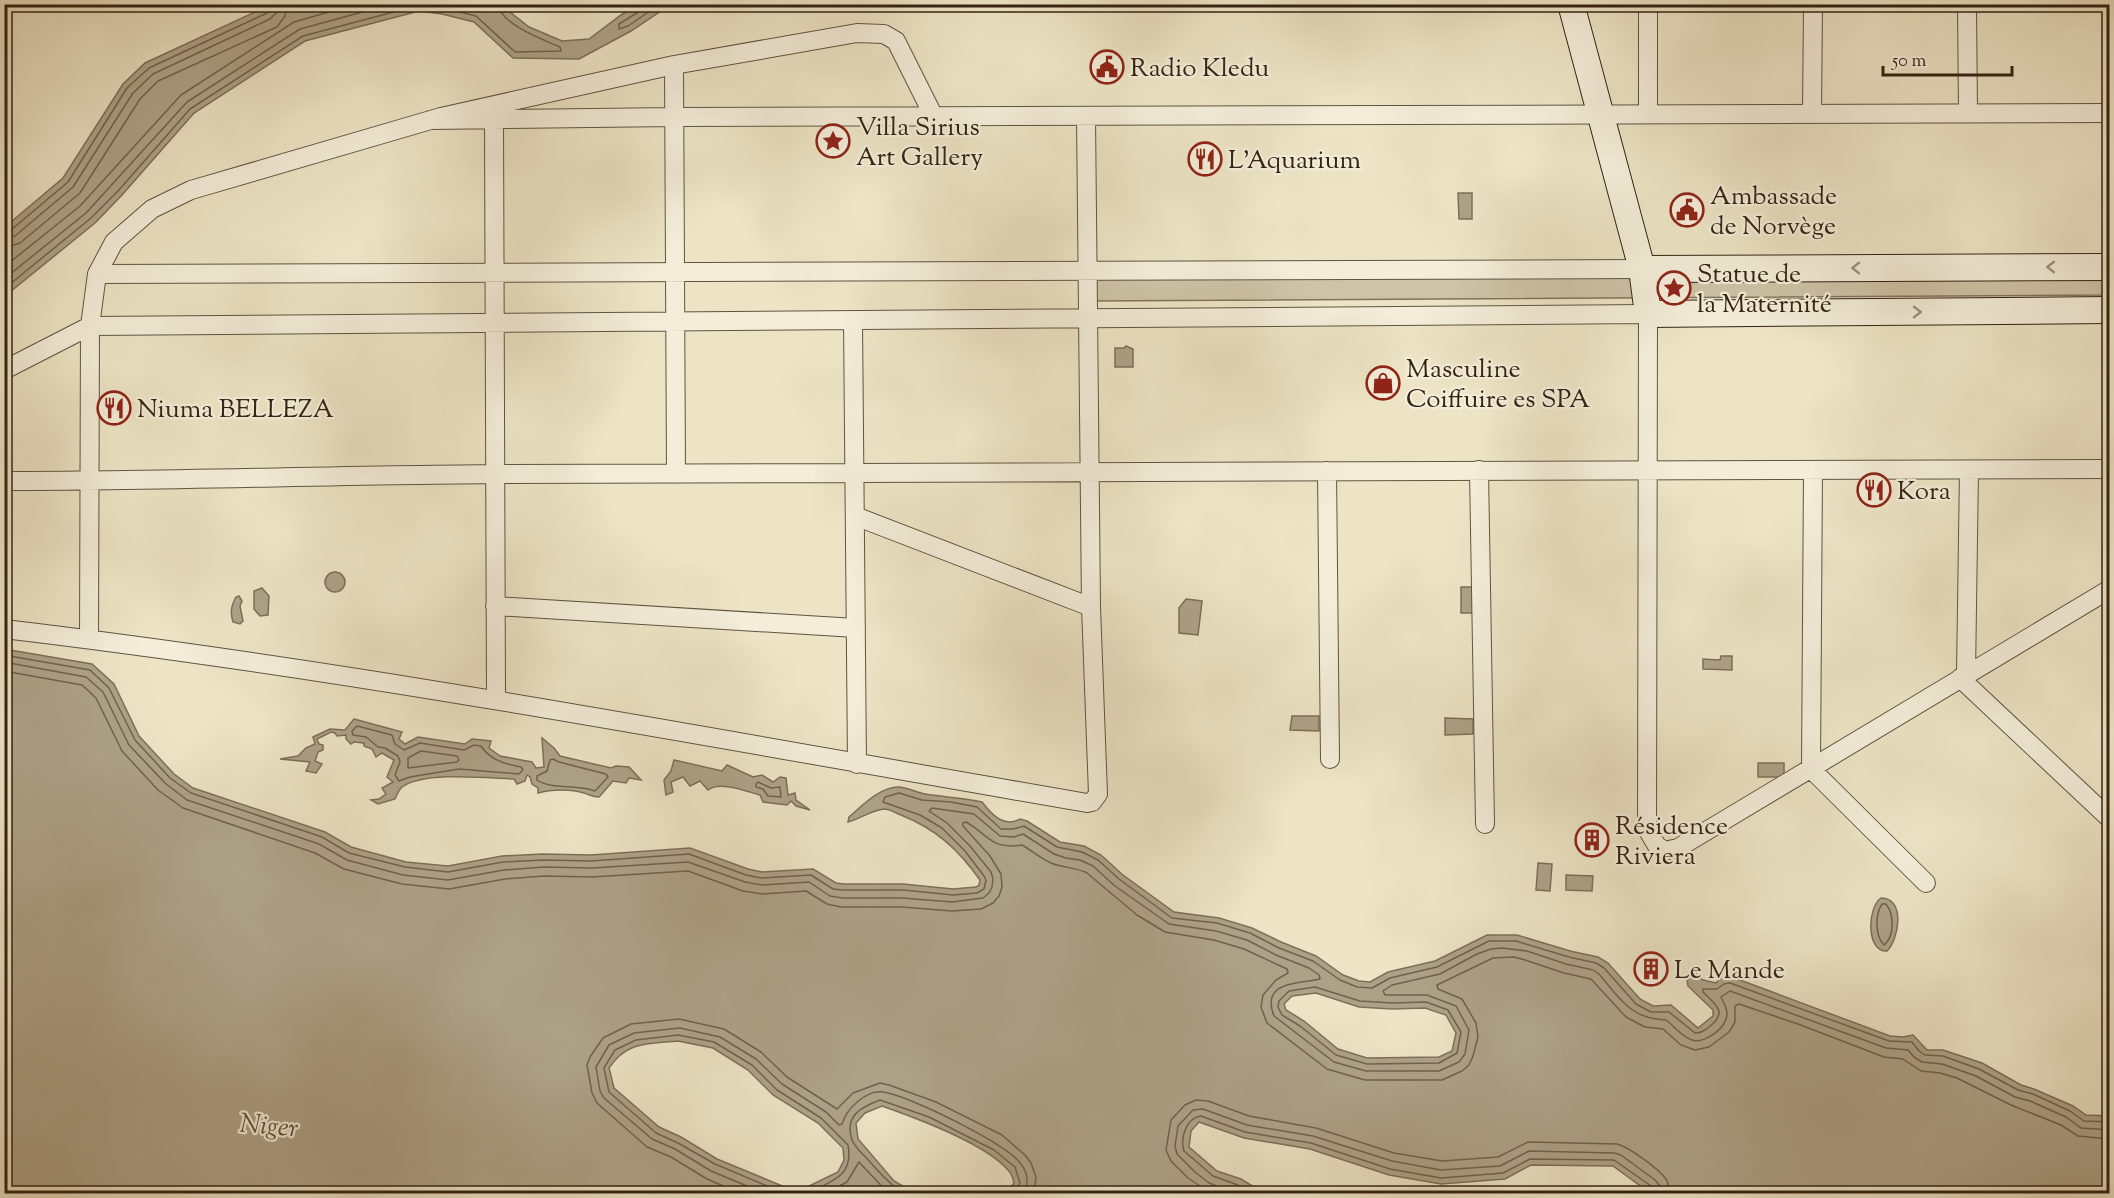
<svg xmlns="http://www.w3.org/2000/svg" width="2114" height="1198" font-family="'Sorts Mill Goudy',serif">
  <rect width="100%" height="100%" fill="#ece4c5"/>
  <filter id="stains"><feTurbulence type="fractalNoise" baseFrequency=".00333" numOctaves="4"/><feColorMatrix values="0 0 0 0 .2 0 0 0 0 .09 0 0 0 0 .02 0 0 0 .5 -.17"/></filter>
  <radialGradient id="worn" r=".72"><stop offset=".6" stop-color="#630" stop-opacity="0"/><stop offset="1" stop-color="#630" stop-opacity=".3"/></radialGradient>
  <path fill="#cdc3a7" stroke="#80735d" stroke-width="1.5" d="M2109 276 2110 295 1089 301 1088 278Z"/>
  <path fill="#ada288" stroke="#7d6f59" stroke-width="1.5" fill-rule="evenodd" d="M270 5H504L505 8 529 27 562 41 589 39 621 15 639 5H785L667 7 631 31 579 59 513 58 474 22 442 14 419 11 305 41 194 113 122 195 95 223 5 296V227L63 178 123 84 145 63Z
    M1458 193H1472V219H1459Z
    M1126 346 1133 349V367H1115V348H1124Z
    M325 582a10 10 0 1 1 20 0a10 10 0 1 1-20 0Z
    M1461 587H1476L1478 613H1461Z
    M262 588 269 596 268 615 260 616 254 609V591Z
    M239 596 242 601 240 606 243 621 240 624 233 622C230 612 231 606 236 597Z
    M1186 599 1202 601 1198 635 1179 633V608Z
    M4 649 92 664 114 684 139 736 174 774 193 788 325 832 351 847 406 862 448 866 502 856 543 854 591 855 690 848 748 869 762 872 813 869 836 883 844 884H903L953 889 976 887 979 885 980 880C958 849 936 829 901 815 895 813 890 809 884 809 872 810 860 819 848 822L849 817C862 806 879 788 897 787 906 786 916 793 925 794 944 797 963 798 982 802 992 815 1004 828 1020 819L1027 821 1060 842 1084 846 1101 855 1123 875 1174 912 1219 918 1252 928 1281 942 1316 956 1343 975 1359 981 1370 982 1388 972 1435 961 1487 935H1517L1570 951 1598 957 1608 963 1640 999 1653 1006 1671 1005 1698 1028 1713 1016V1010L1688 986 1687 980 1696 974 1703 980 1716 983 1720 979 1732 977 1890 1036 1903 1037 1913 1035 1927 1050H1943L1982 1063 2021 1085 2034 1089 2073 1106 2086 1115 2109 1116V1193H1650L1613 1166 1531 1165 1505 1179 1441 1184 1389 1175 1310 1149 1244 1138 1199 1122 1191 1131 1189 1147 1217 1171 1241 1179 1264 1193H1006L1014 1183C1013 1178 1011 1173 1008 1170 985 1143 916 1118 882 1106L865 1113 856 1123 858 1139 894 1181 915 1193H5ZM1316 993 1359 1007 1392 1009 1425 1008 1446 1015 1456 1033 1452 1051 1439 1057 1367 1058 1338 1049 1304 1021 1286 1010 1284 1004 1292 996ZM678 1041 713 1048 748 1070 773 1095 818 1123 843 1148 844 1160 838 1172 801 1190H792L717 1159 681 1137 659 1127 614 1088 609 1068C627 1041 648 1044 678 1041Z
    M1721 656H1732V670L1703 669V659L1720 660Z
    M1292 716H1319V731L1290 730Z
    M1445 718 1473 719V734L1445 735Z
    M354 719 402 732 399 739 405 744 418 737 465 744 472 739 491 741 489 748 500 756 532 762 536 768 544 767 542 738 554 748 560 756 611 768 616 766 629 767 641 780 629 778 626 783 613 781 599 797C592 797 591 795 584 793 572 789 551 789 538 793V788L532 784 530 777 527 775 525 781 517 784 514 779C487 778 425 771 402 787 399 790 397 794 395 799L378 804 371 800 379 799 386 794 382 788 393 782 387 777 394 760 382 753 376 757 372 749 364 746V743L354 742 351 744 346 739V735L337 736 335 733 331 732 317 739 319 744 323 745V750L318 752 315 761 322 764 316 773 306 771 310 762 280 759 298 756 306 748 315 744 313 737 330 729 345 730Z
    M674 760 722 771 727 765 753 777 762 775 773 782 780 777 786 778 788 795 795 793 796 800 810 810 796 806 791 801 787 805 763 802 760 795C746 791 720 781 708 790L700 781 690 786 683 777 671 782 673 792 666 795 664 780 671 771Z
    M1758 763H1784V777H1758Z
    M1538 863 1552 864 1550 891 1536 890Z
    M1566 875 1593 876 1592 891 1566 890Z
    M1881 898C1906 898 1899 939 1887 951 1866 952 1867 908 1881 898Z"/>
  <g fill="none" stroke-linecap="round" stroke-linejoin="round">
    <path stroke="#70624e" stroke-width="1.5" d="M641 4 640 11 619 24V29L628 26 660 4
      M4 231 11 230 68 182 127 88 149 68 267 13 270 9 271 4
      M4 239 15 236 73 187 133 93 153 74 270 19 276 13 278 4
      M4 248 20 243 80 193 140 99 158 81 277 27 285 16 287 4
      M4 267 80 206 181 95 294 22 357 4
      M4 279 86 213 187 102 300 29 392 4
      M4 289 91 218 118 191 190 109 303 36 420 5 443 8 476 16 515 52 561 51 560 47C544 40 500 24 498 4
      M4 655 90 670 109 688 135 740 170 778 191 793 322 837 349 853 405 867 448 872 503 862 544 860 591 861 689 854 746 875 761 878 811 875 833 889 843 890H903L953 895 977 893 984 889 986 880 984 876 965 851 942 828 920 815 883 802 885 797 899 793 922 800 951 802 977 807 1001 829H1013L1024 826 1057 847 1082 852 1098 860 1119 879 1172 918 1217 923 1250 933 1279 948 1313 961 1340 980 1357 987 1372 988 1390 978 1437 967 1489 941H1516L1569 957 1596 963 1604 968 1636 1004 1651 1012H1669L1695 1033C1701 1033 1704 1031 1709 1027 1728 1012 1717 1006 1703 992V989H1717L1724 984 1730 983 1889 1041 1912 1042 1919 1051 1925 1055 1943 1056 1979 1069 2018 1090 2033 1094 2070 1111 2084 1121 2110 1122
      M4 662 86 677 103 692 129 745 165 783 187 800 319 844 347 860 403 875 448 880 504 870 544 867 592 868 688 862 745 882 762 885 809 882 830 896 843 898H902L952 902 983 898 989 893 992 887 993 879 991 872 970 846 947 823 929 811 932 808 974 814 1000 836 1014 837 1023 834 1054 854 1066 858 1080 860 1093 866 1115 886 1169 924 1216 931 1247 940 1276 955 1309 968 1319 975 1320 979C1300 984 1260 980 1274 1016L1334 1062 1366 1071H1439L1459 1062 1465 1054 1469 1030 1456 1006 1427 995H1385L1383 991 1392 985 1440 974 1477 954 1491 949 1502 948 1527 951 1566 964 1593 970 1599 974C1620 999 1631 1019 1666 1020 1674 1026 1682 1037 1692 1040 1703 1044 1723 1030 1726 1019 1729 1010 1724 1004 1721 997L1730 991 1886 1048 1908 1050 1914 1057 1922 1062 1942 1064 1976 1076 2015 1097 2030 1101 2066 1117 2081 1128 2110 1130
      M4 671 82 685 96 698 122 751 158 790 183 808 315 853 344 869 402 884 449 889 505 879 544 876 592 877 688 871 743 891 762 894 806 891 827 904 841 907H902L952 911 981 909 993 903 999 896 1002 887 1001 874 990 856 963 826V823L966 822C989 835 991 850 1022 845 1031 850 1040 858 1051 863 1063 868 1075 867 1087 873L1137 915 1165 932 1214 940 1244 949 1287 969 1288 973 1276 980 1263 995 1261 1007 1267 1023 1327 1069 1365 1080H1442L1462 1071 1469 1065 1473 1056 1478 1037 1476 1023 1462 999 1438 989 1437 985 1493 958 1514 957 1525 960 1564 973 1591 979 1626 1017 1645 1027 1663 1029 1681 1045 1695 1050 1709 1047 1729 1032 1735 1022V1006L1739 1004 1798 1024 1884 1057 1903 1059 1921 1071 1940 1073 1957 1078 2011 1105 2061 1125 2078 1136 2110 1139
      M357 726 392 735 395 744 404 750 420 743 464 750 474 745 481 746C490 760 505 764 521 767L523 770 519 774 459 769 410 777 399 781 395 775 400 762 398 756 385 748 378 747 366 737 353 735 352 731Z
      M421 751 457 756 459 760 457 762 408 768V758Z
      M553 759 559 762 606 774 608 777 595 791C577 784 552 790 537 780V776L547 771 550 760Z
      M758 782 771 788 780 787 781 797 768 796 763 789 756 787V784Z
      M1882 904H1886C1894 914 1895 936 1884 945 1875 936 1875 915 1882 904Z
      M1315 987 1360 1001 1392 1003 1426 1002 1448 1010 1461 1032 1457 1053 1439 1063 1367 1064 1336 1055 1300 1026 1282 1015 1278 1007 1279 1001 1289 991Z
      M742 1194 707 1179 671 1157 647 1147 597 1103 592 1093 587 1065 590 1057 603 1038 631 1024 679 1019 724 1029 761 1052 787 1077 837 1109 853 1093 880 1083 889 1085 936 1102 1002 1135 1025 1155 1031 1163 1036 1177 1034 1194
      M766 1194 711 1171 675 1149 652 1139 604 1098 600 1091 596 1067 609 1045 634 1033 680 1028 720 1037 756 1059 782 1084 826 1112 839 1125 842 1124C847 1108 866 1090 883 1092 908 1095 1007 1144 1021 1164 1028 1173 1029 1184 1023 1194
      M786 1194 715 1164 678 1143 656 1133 609 1092 604 1068 615 1050 636 1040 678 1035 714 1042 752 1065 777 1090 821 1118 848 1145C854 1177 831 1181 807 1194
      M824 1194 847 1182 859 1162 889 1194
      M904 1194C890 1185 881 1174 870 1162 865 1156 855 1148 852 1140 844 1116 861 1107 880 1100L929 1117 994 1150 1015 1167 1020 1183 1014 1194
      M1212 1194 1188 1178 1171 1161 1166 1150 1171 1120 1185 1105 1196 1100 1208 1101 1249 1116 1316 1128 1394 1153 1442 1161 1498 1157 1528 1142 1617 1144C1629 1147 1659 1169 1666 1179 1669 1184 1669 1188 1670 1194
      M1238 1194 1209 1183 1195 1172 1177 1154 1175 1146 1178 1126 1193 1110 1203 1109 1247 1125 1313 1136 1392 1161 1441 1170 1500 1166 1529 1151 1614 1153 1621 1155 1655 1180 1660 1186 1661 1194
      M1251 1194 1238 1185 1213 1176 1184 1151C1180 1138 1186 1118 1201 1116L1245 1132 1311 1143 1390 1169 1441 1178 1503 1173 1530 1159 1614 1160 1651 1186 1653 1194"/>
    <g stroke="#625340" stroke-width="20">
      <path id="street" d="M1967 4 1968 113
        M674 65 676 474
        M1648 114V4
        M1812 114 1813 4
        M494 119 496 700
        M430 120 674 117 2110 113
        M97 274 1642 269
        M853 320 857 764
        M4 370 90 326 1648 314 1647 829 1657 846 1665 851 1678 848 2110 589
        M1479 470 1485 824
        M1813 470 1811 769 1926 883
        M1327 471 1330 759
        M4 481C170 481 336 475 502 474 1038 472 1574 470 2110 469
        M855 516 1091 607
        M495 606 856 628
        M4 629C368 672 727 741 1087 803L1092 802 1098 794 1091 607 1086 116
        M89 639 90 326 97 274 114 242 152 209 191 190 441 117 674 65 857 33 884 34 896 41 934 117
        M1966 675 1969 470
        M1960 678 2110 819"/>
    </g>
    <g stroke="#342313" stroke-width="28">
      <path id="secondary" d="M1571 4 1642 269 1648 314 2110 310
        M1642 269 2110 267"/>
    </g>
    <use href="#street" stroke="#f3edd9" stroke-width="18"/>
    <use href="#secondary" stroke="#f3edd9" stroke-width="26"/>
  </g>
  <defs><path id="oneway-chevron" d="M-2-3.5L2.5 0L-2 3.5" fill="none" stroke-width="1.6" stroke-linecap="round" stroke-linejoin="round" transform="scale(1.5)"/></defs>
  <g stroke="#9d9280">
    <use href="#oneway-chevron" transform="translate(2051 267) rotate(180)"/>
    <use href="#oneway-chevron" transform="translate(1856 268) rotate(180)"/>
    <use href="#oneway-chevron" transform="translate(1917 312)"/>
  </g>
  <defs>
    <g id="civic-ring" transform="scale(1.725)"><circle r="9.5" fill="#f3edd9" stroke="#8f2418" stroke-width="1.5"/><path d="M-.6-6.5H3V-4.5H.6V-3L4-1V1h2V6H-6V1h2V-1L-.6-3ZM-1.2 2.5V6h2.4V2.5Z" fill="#8f2418"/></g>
    <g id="sight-ring" transform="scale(1.725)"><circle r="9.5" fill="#f3edd9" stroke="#8f2418" stroke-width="1.5"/><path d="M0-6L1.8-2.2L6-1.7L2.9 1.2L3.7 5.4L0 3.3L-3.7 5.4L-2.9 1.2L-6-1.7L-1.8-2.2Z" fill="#8f2418"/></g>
    <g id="restaurant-ring" transform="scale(1.725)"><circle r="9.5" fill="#f3edd9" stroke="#8f2418" stroke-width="1.5"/><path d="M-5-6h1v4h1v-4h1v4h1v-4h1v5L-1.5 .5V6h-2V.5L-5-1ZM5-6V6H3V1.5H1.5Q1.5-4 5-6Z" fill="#8f2418"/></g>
    <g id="shop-ring" transform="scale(1.725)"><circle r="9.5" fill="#f3edd9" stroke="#8f2418" stroke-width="1.5"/><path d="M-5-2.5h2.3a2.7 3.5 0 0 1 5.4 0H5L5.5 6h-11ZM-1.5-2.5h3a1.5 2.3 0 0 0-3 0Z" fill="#8f2418"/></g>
    <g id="building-ring" transform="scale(1.725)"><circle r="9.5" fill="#f3edd9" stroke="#8f2418" stroke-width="1.5"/><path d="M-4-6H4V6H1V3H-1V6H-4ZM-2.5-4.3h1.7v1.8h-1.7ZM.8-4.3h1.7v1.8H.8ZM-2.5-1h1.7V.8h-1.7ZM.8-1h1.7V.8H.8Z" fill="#8f2418"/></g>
  </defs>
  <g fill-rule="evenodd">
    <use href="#civic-ring" x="1107" y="67"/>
    <use href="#sight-ring" x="833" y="141"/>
    <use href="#restaurant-ring" x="1205" y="159"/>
    <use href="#civic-ring" x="1687" y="210"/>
    <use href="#sight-ring" x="1674" y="288"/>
    <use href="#shop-ring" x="1383" y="383"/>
    <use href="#restaurant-ring" x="114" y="408"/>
    <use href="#restaurant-ring" x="1874" y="490"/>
    <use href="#building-ring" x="1592" y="840"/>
    <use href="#building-ring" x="1651" y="969"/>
  </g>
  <g text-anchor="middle" stroke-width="4.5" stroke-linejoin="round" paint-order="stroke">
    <g font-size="26" fill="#342313" stroke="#f3edd9" text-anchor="start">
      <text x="1130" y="76">Radio Kledu</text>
      <text x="856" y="135">Villa Sirius<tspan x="856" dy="30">Art Gallery</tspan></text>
      <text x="1228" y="168">L'Aquarium</text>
      <text x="1710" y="204">Ambassade<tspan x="1710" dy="30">de Norvège</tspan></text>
      <text x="1697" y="282">Statue de<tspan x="1697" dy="30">la Maternité</tspan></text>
      <text x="1406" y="377">Masculine<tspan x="1406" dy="30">Coiffuire es SPA</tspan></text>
      <text x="137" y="417">Niuma BELLEZA</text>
      <text x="1897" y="499">Kora</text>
      <text x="1615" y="834">Résidence<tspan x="1615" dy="30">Riviera</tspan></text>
      <text x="1674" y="978">Le Mande</text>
    </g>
    <g font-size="27" font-style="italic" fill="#5e4f3c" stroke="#f3edd9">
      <text transform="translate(269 1125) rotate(5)" y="9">Niger</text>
    </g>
  </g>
  <rect width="2114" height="1198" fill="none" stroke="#ece4c5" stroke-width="24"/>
  <rect x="6" y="6" width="2102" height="1186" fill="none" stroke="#342313" stroke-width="3"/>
  <rect x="12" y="12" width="2090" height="1174" fill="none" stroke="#342313" stroke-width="1.5"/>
  <path d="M1883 66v9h129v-9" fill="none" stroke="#342313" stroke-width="3"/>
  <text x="1892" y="66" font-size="18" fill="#342313" stroke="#f3edd9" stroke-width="4.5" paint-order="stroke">50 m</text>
  <rect width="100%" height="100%" filter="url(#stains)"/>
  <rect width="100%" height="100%" fill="url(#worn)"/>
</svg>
